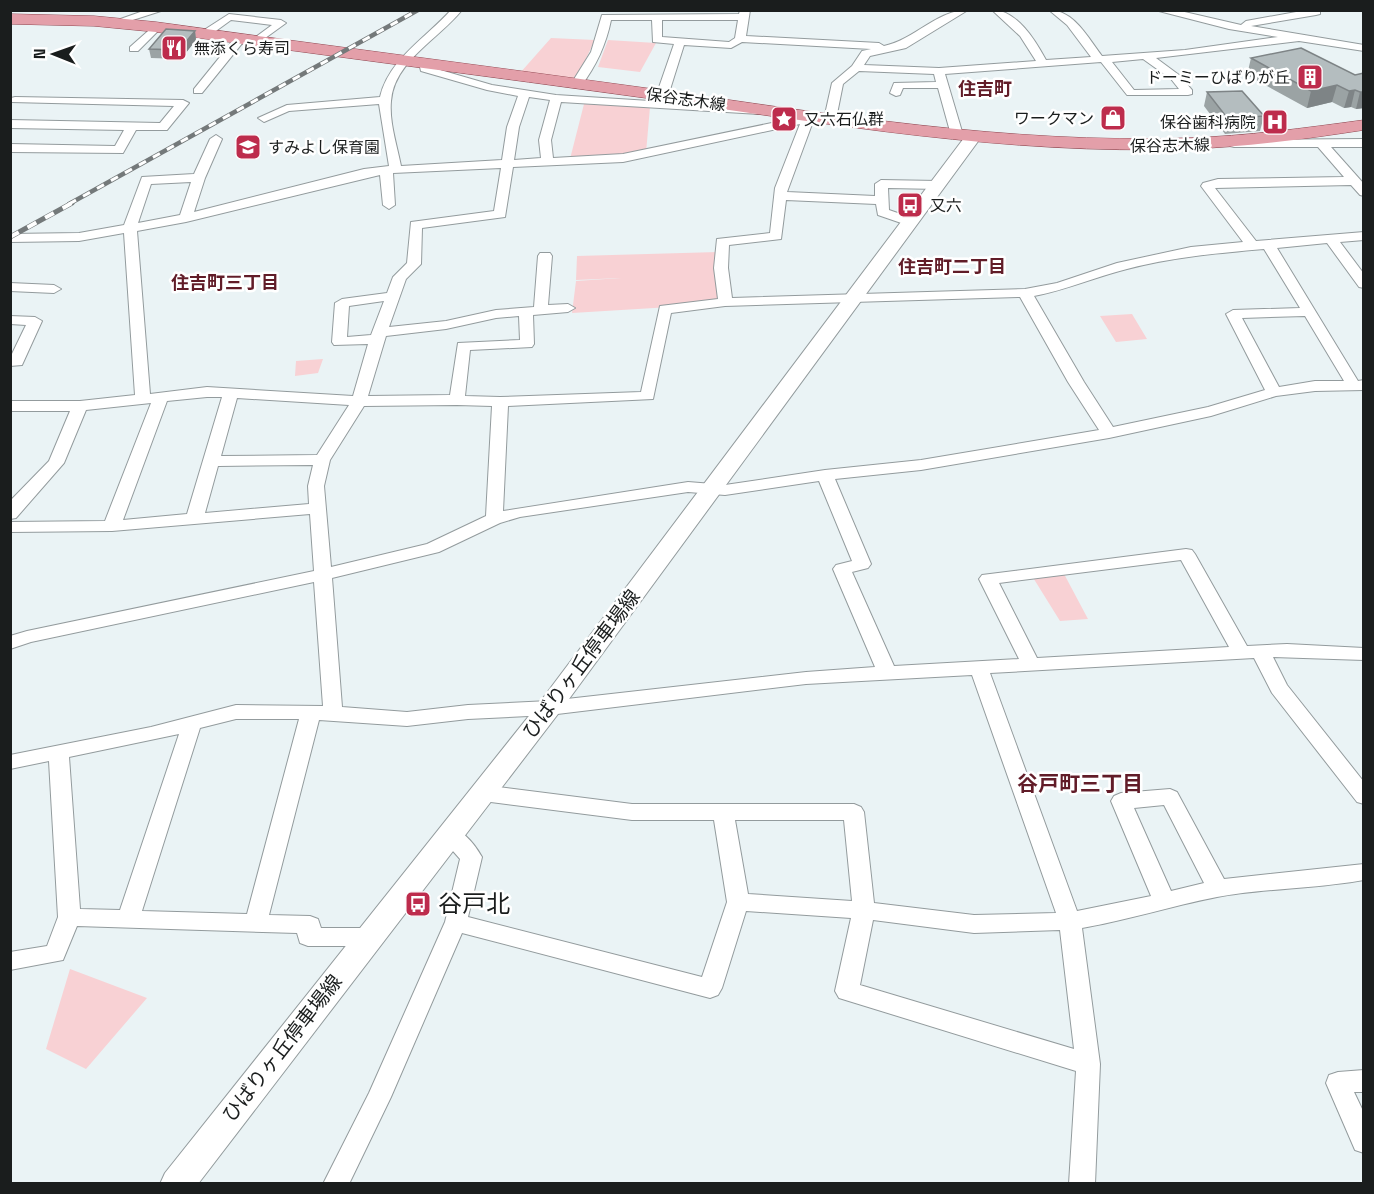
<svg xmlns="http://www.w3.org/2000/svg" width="1374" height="1194" font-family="'Space Grotesk','Noto Sans JP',sans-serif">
  <rect width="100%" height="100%" fill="#eaf3f5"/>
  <path fill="#f8d1d4" d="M551 38 595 40 575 81 520 73Z
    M608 40 656 43 640 72 598 67Z
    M584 104 650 107 646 153 570 159Z
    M718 252 720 304 572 313 576 281 621 278 576 280 577 256Z
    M1132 314 1147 339 1116 342 1100 316Z
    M323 359 318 373 295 376 296 361Z
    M1063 572 1088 619 1060 621 1032 576Z
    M70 969 147 998 86 1069 46 1049Z"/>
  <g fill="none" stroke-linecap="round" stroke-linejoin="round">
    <g stroke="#939b9d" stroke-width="2">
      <path id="minor" d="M146 10H164L117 25 112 22Z
        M451 10H462C439 39 394 61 391 101 389 122 397 145 401 166L502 160 507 127 518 96 487 90 421 71 419 63 424 60 428 61 430 67 492 85 556 95 759 108 765 111 759 114 561 102 551 140 553 158 623 154 791 119 809 112 815 116 787 192 875 196V184L881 180 938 181 944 185 938 189 888 188 889 210 915 219 917 222 910 226 878 215 876 204 786 200 781 239 729 245 728 268 732 298 1025 289 1057 283 1117 263 1191 247 1243 242 1201 186 1203 183 1218 179 1344 177 1318 147H1234L1230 146V140L1364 139V147H1331L1364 184V196L1360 195 1351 185 1215 188 1256 241 1364 232V240L1340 242 1364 274V288L1359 287 1327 243 1277 248 1358 381 1364 380V390L1315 391 1276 396 1211 416 1109 438 921 470 835 479 871 564 868 568 852 572 894 666 1019 659 979 579 982 575 1186 549 1192 550 1195 554 1247 646 1287 644 1364 648V660L1273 657 1287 685 1364 782V804L1357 802 1272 693 1254 658 990 673 1077 911 1151 896 1111 801 1114 796 1121 793 1170 789 1177 792 1224 879 1364 864V880C1315 889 1265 888 1217 897 1171 906 1128 920 1082 928L1100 1064 1095 1184H1069L1076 1071 839 998 835 991 851 918 746 911 722 988 718 995 710 998 462 933 391 1097 349 1184H323L369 1093 445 922 460 859 438 834 442 828C458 823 474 843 482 857L468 917 702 977 727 902 714 820H632L483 801 476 798 473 793 476 788 483 785 632 804H854L861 807 864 812 874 903 974 915 1056 913 972 675 806 684 549 715 468 719 407 726 319 720 269 915 310 916 318 919 321 928H369L377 931 380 937 377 943 369 946H308L300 943 297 933 77 926 63 960 10 970V952L47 946 58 917 49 761 10 769V755L151 727 236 705 323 706 314 582 31 642 10 649V636L27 631 314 571 310 514 112 531 10 532V522L105 521 151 403 86 410 64 463 16 518 10 519V501L49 461 70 411H10V401H80L135 395 124 233 79 241 10 242V234L79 233 124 225 142 177 194 174 210 139 216 135 222 139 205 178 194 212 364 169 389 166 379 104 289 111 264 122 258 118 287 105 380 97C389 59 426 38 451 10ZM529 97 550 100 539 140 541 158 514 160 519 127ZM800 124 775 188 770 233 717 239 714 268 718 299 660 306 641 392 500 397 465 396 470 350 532 347 534 344 533 315 568 312 575 308 568 304 548 305 552 256 550 253H540L538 256 534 307 496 310 446 321 389 327 406 279 421 264 422 228 505 217 513 167 623 162ZM501 168 494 211 411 222 407 263 393 277 387 293 342 299 335 303 332 342 334 345 368 344 353 396 207 387 150 394 137 231 186 222 380 175 383 205 389 209 395 205 393 173ZM191 182 180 215 138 223 151 184ZM1264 249 1300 308 1233 310 1226 314 1265 390 1208 407 1113 427 1084 382 1034 296C1066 290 1095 277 1127 269 1173 257 1218 253 1264 249ZM1020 297 1068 382 1099 430 921 460 825 470 725 485 688 482 503 511 508 406 653 399 671 313 725 306ZM384 301 371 335 347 337 349 306ZM519 316 520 340 458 343 450 395 368 396 386 336 446 329 496 318ZM1305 316 1344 381H1315L1279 387 1242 318ZM207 397H222L187 514 123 520 167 401ZM237 398 349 405 317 455 221 456ZM457 405 492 406 486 516 427 544 331 567 324 486 330 460 364 406ZM313 465 308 486 309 504 205 513 218 466ZM819 481 852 561 836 565 833 569 875 667 806 672 549 701 468 705 407 712 342 707 332 578 439 552 500 523 520 517 688 492 725 495ZM1181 560 1229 647 1037 658 999 583ZM236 719H299L247 914 142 911 200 728ZM179 734 120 910 80 909 69 757ZM1164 805 1204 883 1171 891 1134 808ZM735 820H844L852 901 748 894ZM873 920 974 933 1060 930 1074 1049 860 985Z
        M740 10H750L746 36 879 43 884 46C914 40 937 10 968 10L906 48 870 56 864 65 939 68 1036 61 1020 36 992 10C1017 10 1035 40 1046 60L1091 57 1067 25 1049 10C1074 10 1088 38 1102 56L1185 50 1278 37 1229 29 1155 10H1176L1241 25 1246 21 1307 10H1320V14L1316 15 1251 26 1364 45V51L1299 41 1156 58 1179 75 1192 90V94L1188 95H1127L1101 62 945 74 963 135 957 139 951 135 938 88H903L900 95 896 96 890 93 894 83 936 82 934 74 859 71 843 84 836 119 830 123 826 121 824 119 832 83 852 66 862 51 871 49 742 42 731 48 684 45 668 96 662 99 656 96 674 44 653 42 652 20H611C606 45 596 66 581 86L577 87 571 84 591 52 602 15 739 14ZM662 20H738L735 38 729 42 662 37ZM1143 59 1171 79 1179 89 1134 90 1112 62Z
        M229 14 281 20 286 23 257 44 252 41 253 39 272 25 231 20 209 36H201V32Z
        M156 24 161 27 160 29 138 51H130V47Z
        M240 36 244 37V41L202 93H194V89L236 37Z
        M15 97 183 100 189 103 167 130H136L123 153 10 152V144L115 146 124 130 10 128V120L160 123 174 106 11 102V98Z
        M10 283 54 285 61 289 54 293 10 291Z
        M10 316 35 317 42 321 22 365 10 366V358L26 325 10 324Z
        M1364 1070V1092H1354L1364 1113V1153L1355 1150 1326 1083 1329 1075 1338 1072Z"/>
    </g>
    <g stroke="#939b9d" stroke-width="2">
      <path id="secondary" d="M973 132 981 137 979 140 558 714 198 1184H160L165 1173 540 702 967 134Z"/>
    </g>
    <g stroke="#914852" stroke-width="1">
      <path id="primary" d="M10 14 94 16 156 22C321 45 487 66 653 89 830 114 1008 144 1187 138 1247 136 1305 128 1364 120V130C1305 139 1247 147 1187 149 1008 155 830 124 653 99 487 76 321 55 156 32L94 26 10 24Z"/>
    </g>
    <use href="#minor" fill="#fff" fill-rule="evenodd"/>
    <use href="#secondary" fill="#fff" fill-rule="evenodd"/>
    <use href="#primary" fill="#e39fa9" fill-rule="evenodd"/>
    <g stroke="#74797a" stroke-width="4.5">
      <path id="rail-far1" d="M69 204 418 10"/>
    </g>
    <g stroke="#74797a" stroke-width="5">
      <path id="rail" d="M10 237 72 203"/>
    </g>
    <use href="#rail-far1" stroke="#fff" stroke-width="3" stroke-dasharray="8" stroke-linecap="butt"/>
    <use href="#rail" stroke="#fff" stroke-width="4" stroke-dasharray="10" stroke-linecap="butt"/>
  </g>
  <path fill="#9ba3a4" d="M195 31 196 40 181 59 151 58 149 49Z
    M1251 58 1355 75 1364 73V108L1356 109 1351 107 1344 108 1332 102 1307 108 1247 75Z
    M1207 92 1264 116 1260 131 1225 134 1204 106Z"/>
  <path fill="#7e8486" d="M195 31 196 40 181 59 179 50Z
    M1337 85 1332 102 1307 108 1311 91Z
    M1355 90 1351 107 1344 108 1349 91Z
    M1360 92H1364V108L1356 109Z"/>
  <path fill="#b4bdbf" stroke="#7e8486" stroke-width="1.5" d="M166 29 195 31 179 50 149 49Z
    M1301 48 1355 75 1364 73V92H1360L1355 90 1349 91 1337 85 1311 91 1251 58Z
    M1242 91 1264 116 1228 119 1207 92Z"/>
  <defs>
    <g id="restaurant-square" transform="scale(1.35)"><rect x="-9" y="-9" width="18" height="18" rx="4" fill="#bd2c4c" stroke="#fff"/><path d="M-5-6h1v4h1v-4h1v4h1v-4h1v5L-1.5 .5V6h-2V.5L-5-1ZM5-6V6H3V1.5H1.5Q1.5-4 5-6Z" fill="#fff"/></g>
    <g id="building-square" transform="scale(1.35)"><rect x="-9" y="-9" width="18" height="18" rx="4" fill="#bd2c4c" stroke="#fff"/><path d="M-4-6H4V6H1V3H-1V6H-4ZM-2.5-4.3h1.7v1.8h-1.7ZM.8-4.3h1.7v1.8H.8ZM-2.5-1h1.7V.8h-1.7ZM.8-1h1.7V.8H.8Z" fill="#fff"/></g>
    <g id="shop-square" transform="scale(1.35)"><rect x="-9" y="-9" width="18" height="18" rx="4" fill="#bd2c4c" stroke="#fff"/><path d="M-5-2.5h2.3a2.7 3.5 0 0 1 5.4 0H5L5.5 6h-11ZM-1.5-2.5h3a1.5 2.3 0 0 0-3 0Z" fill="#fff"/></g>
    <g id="sight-square" transform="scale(1.35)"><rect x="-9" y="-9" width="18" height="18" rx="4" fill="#bd2c4c" stroke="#fff"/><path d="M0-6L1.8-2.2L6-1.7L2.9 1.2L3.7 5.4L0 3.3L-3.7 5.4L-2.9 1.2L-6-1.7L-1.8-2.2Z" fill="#fff"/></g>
    <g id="hospital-square" transform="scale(1.35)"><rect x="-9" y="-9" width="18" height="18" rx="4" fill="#bd2c4c" stroke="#fff"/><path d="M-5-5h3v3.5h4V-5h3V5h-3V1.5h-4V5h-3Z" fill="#fff"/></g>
    <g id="school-square" transform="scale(1.35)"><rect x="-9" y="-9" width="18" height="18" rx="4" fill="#bd2c4c" stroke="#fff"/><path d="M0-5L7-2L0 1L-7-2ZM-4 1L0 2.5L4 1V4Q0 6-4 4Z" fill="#fff"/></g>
    <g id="bus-square" transform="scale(1.35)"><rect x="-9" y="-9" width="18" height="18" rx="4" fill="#bd2c4c" stroke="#fff"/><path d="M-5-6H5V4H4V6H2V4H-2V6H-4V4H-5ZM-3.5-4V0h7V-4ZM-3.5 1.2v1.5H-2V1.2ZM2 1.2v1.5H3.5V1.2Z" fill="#fff"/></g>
  </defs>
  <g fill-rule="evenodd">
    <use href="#restaurant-square" x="174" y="48"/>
    <use href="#building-square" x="1310" y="77"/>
    <use href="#shop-square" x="1113" y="118"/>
    <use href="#sight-square" x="784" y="119"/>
    <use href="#hospital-square" x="1275" y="122"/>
    <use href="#school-square" x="248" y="147"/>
    <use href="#bus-square" x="910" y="205"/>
    <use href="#bus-square" x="418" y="904"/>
  </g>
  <g text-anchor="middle" stroke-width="5" stroke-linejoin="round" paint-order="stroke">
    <g font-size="16" fill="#1a1d1d" stroke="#fff" text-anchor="start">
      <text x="194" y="54">無添くら寿司</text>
      <text x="1290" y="83" text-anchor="end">ドーミーひばりが丘</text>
      <text x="1094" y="124" text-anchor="end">ワークマン</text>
      <text x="804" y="125">又六石仏群</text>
      <text x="1256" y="128" text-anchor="end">保谷歯科病院</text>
      <text x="268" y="153">すみよし保育園</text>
      <text x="930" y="211">又六</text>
    </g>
    <g font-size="16" fill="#1a1d1d" stroke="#fff">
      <text transform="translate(686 99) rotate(8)" y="6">保谷志木線</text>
      <text transform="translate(1170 145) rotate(-1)" y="6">保谷志木線</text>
    </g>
    <g font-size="18" font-weight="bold" fill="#611c28" stroke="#fff">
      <text x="985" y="95">住吉町</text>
    </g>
    <g font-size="18" font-weight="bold" fill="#611c28" stroke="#fff">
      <text x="952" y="273">住吉町二丁目</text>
      <text x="225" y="289">住吉町三丁目</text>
    </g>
    <g font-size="20" fill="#1a1d1d" stroke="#fff">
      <text transform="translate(581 664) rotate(-53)" y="7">ひばりヶ丘停車場線</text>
      <text transform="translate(282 1048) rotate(-52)" y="7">ひばりヶ丘停車場線</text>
    </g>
    <g font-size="21" font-weight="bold" fill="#611c28" stroke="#fff">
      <text x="1080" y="791">谷戸町三丁目</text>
    </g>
    <g font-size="24" fill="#1a1d1d" stroke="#fff" text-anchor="start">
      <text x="438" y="912">谷戸北</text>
    </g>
  </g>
  <rect width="1374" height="1194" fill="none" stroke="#1a1d1d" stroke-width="24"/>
  <g transform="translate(54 54) rotate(271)" stroke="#ffffff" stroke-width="4.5" paint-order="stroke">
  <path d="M0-4.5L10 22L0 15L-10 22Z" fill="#1a1d1d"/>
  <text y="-9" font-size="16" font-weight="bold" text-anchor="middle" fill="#1a1d1d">N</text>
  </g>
</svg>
